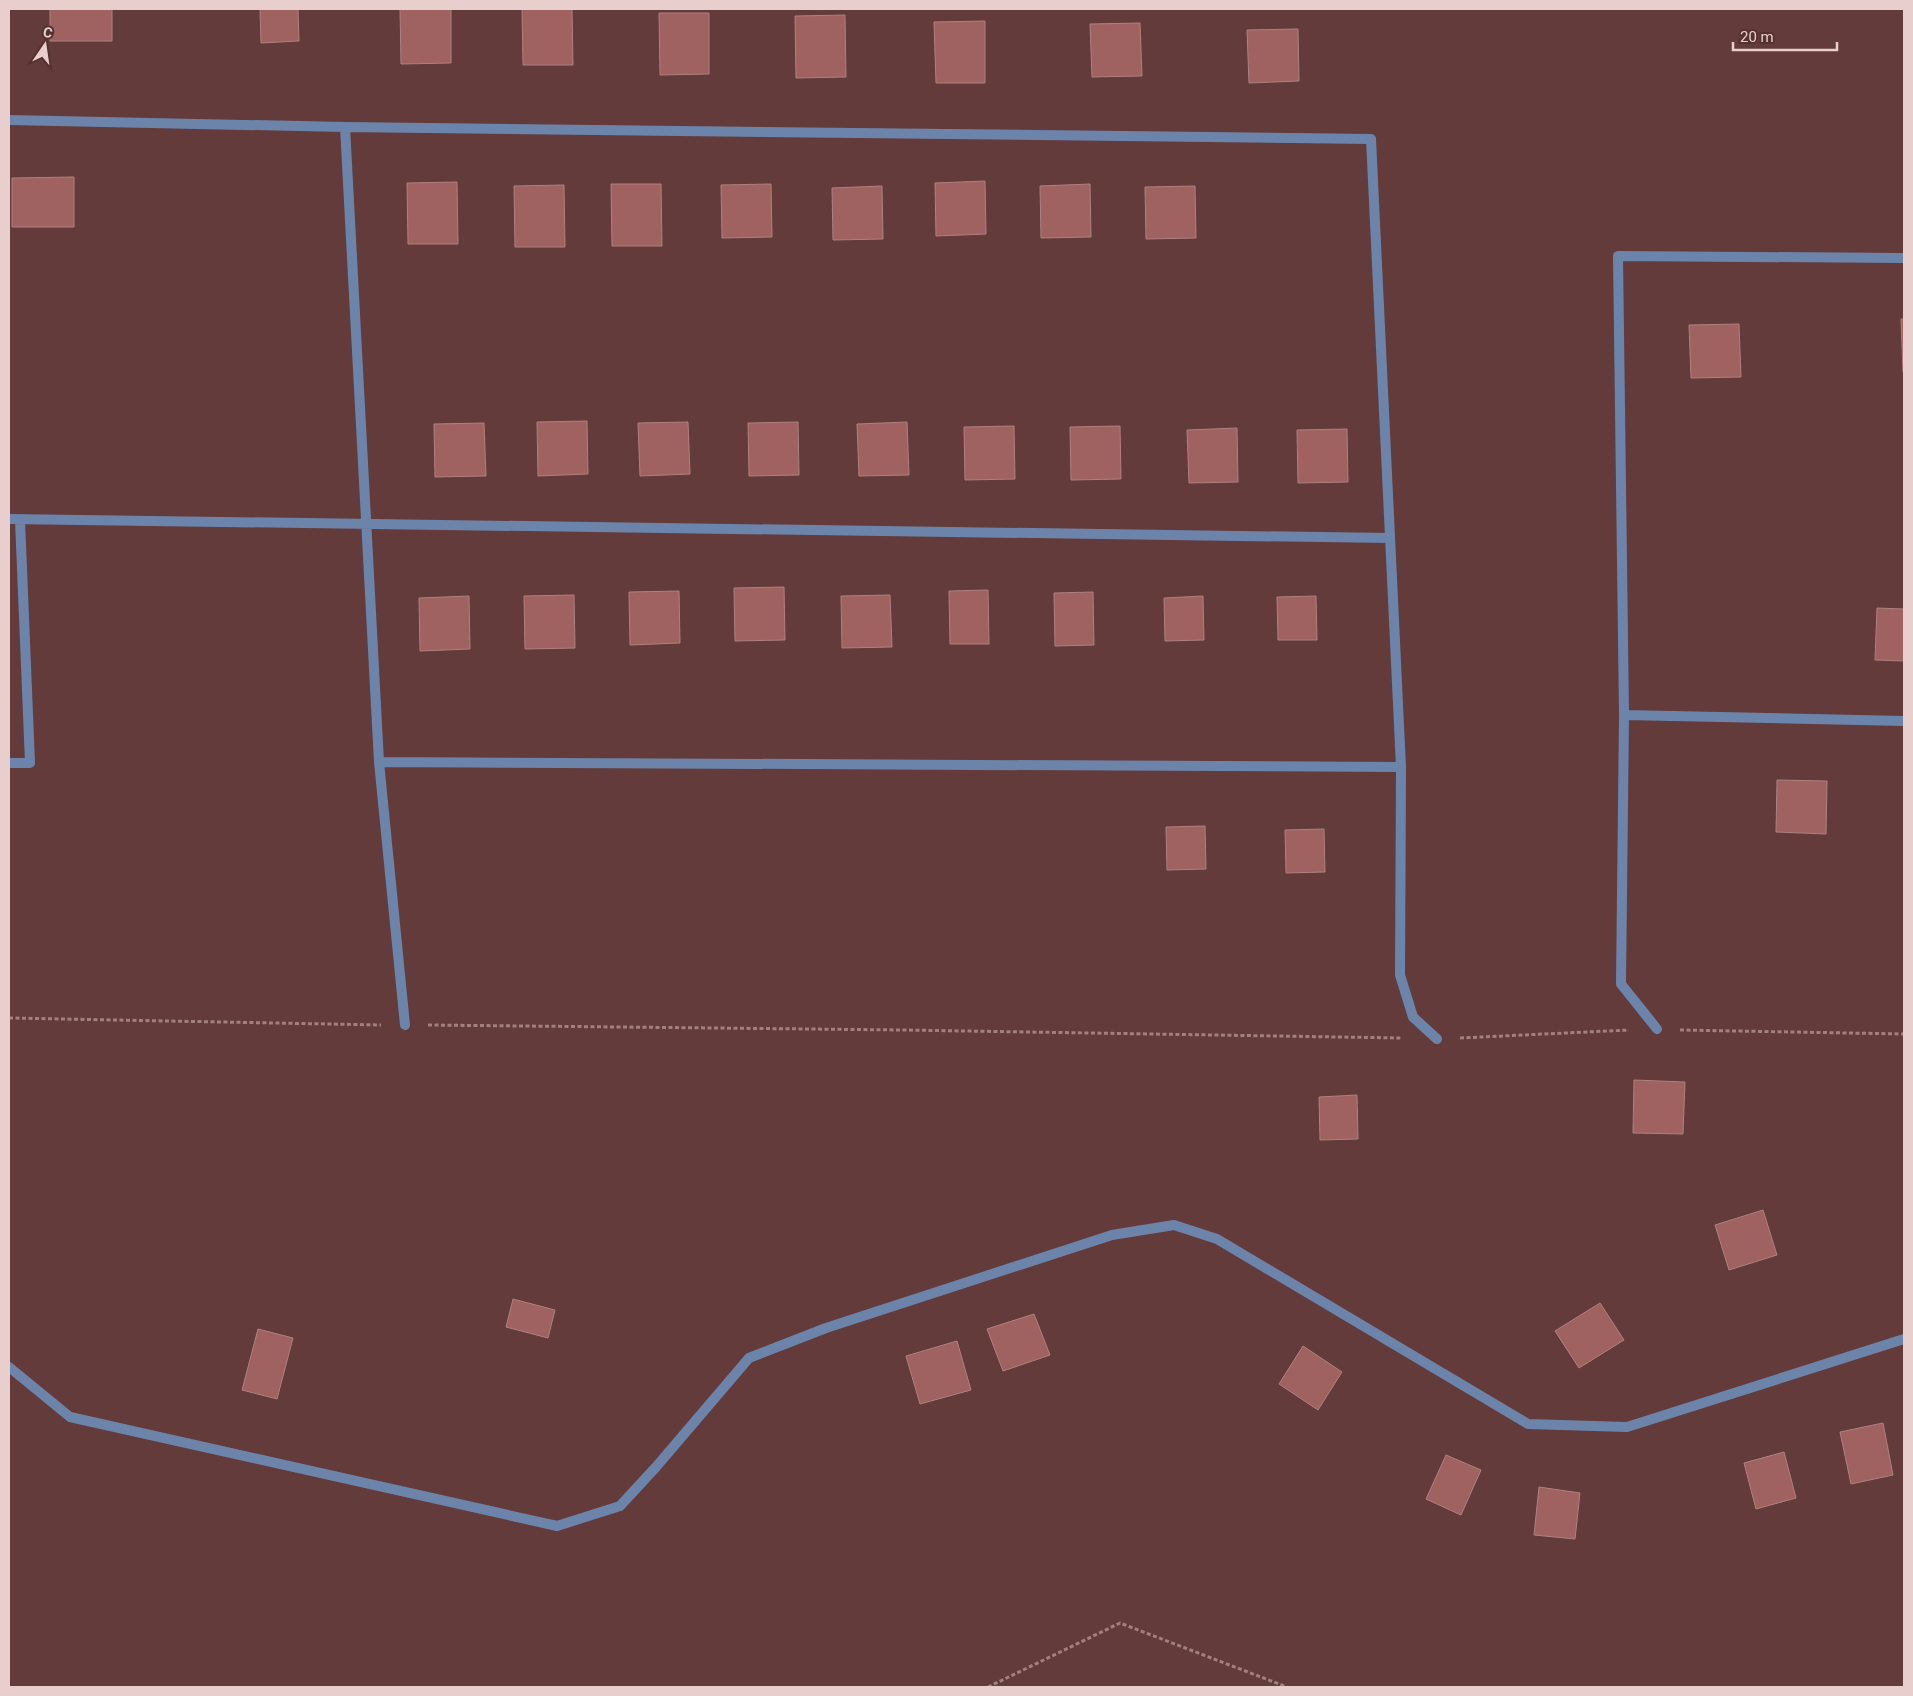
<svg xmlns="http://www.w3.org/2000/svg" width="1913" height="1696" font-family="Roboto,sans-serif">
  <rect width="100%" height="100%" fill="#633b3a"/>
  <path fill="#a06161" stroke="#af8180" d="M50 9H112V41H50Z
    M260 9H298L299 41 261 43Z
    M400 9H451V63L401 64Z
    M522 9H572L573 65H523Z
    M659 13H709V74L660 75Z
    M845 15 846 77 796 78 795 16Z
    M985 21V83H936L934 22Z
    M1140 23 1142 76 1092 77 1090 24Z
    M1298 29 1299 81 1249 83 1247 30Z
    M74 177V227H12V178Z
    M985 181 986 234 936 236 935 183Z
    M457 182 458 244H408L407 183Z
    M611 184H661L662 246H612Z
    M771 184 772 237 722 238 721 185Z
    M1090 184 1091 237 1041 238 1040 186Z
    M564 185 565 247H515L514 186Z
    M882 186 883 239 833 240 832 188Z
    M1195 186 1196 238 1146 239 1145 187Z
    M1901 319H1904V372H1903Z
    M1739 324 1741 377 1691 378 1689 325Z
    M587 421 588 474 538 476 537 422Z
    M688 422 690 474 640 476 638 423Z
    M798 422 799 475 749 476 748 423Z
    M907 422 909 475 859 476 857 424Z
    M484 423 486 476 435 477 434 424Z
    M1014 426 1015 479 965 480 964 427Z
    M1120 426 1121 479 1071 480 1070 427Z
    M1237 428 1238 482 1189 483 1187 430Z
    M1347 429 1348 482 1298 483 1297 430Z
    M784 587 785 640 735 641 734 588Z
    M988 590 989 644H950L949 591Z
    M679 591 680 643 630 645 629 592Z
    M1093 592 1094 645 1055 646 1054 593Z
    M574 595 575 648 525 649 524 596Z
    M890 595 892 647 842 648 841 596Z
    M469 596 470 649 420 651 419 598Z
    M1203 596 1204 640 1165 641 1164 598Z
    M1316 596 1317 640H1278L1277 597Z
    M1877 608 1904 609V661L1875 660Z
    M1777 780 1827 781 1826 834 1776 832Z
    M1205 826 1206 869 1167 870 1166 827Z
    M1324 829 1325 872 1286 873 1285 830Z
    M1634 1080 1685 1082 1683 1134 1633 1133Z
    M1357 1095 1358 1139 1320 1140 1319 1097Z
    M1763 1210 1777 1255 1729 1270 1715 1225Z
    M513 1299 555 1310 548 1338 506 1327Z
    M1600 1303 1624 1340 1579 1368 1555 1331Z
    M1034 1314 1050 1355 1003 1371 987 1329Z
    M258 1329 293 1338 277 1399 242 1390Z
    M957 1341 971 1390 920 1404 906 1356Z
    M1303 1346 1342 1372 1318 1410 1279 1384Z
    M1883 1423 1893 1475 1851 1484 1840 1432Z
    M1784 1452 1796 1498 1756 1509 1744 1463Z
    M1446 1455 1481 1470 1461 1515 1426 1499Z
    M1539 1487 1580 1493 1575 1539 1534 1535Z"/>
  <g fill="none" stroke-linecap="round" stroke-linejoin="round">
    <path stroke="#a1807f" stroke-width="3" stroke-dasharray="4 2.5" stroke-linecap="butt" d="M9 1018 381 1025
      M428 1025 903 1030 1401 1038
      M1680 1030 1904 1034
      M1460 1038 1629 1030
      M988 1687 1120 1623 1287 1687"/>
    <path stroke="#6d84aa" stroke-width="10" d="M9 120 345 127 1371 139 1401 767 1400 975 1413 1017 1437 1039
      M345 127 379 762 405 1025
      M9 519 1390 538
      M379 762 1401 767
      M9 763H30L20 520
      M9 1367 70 1417 557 1526 620 1506 656 1467 749 1358 826 1328 1112 1235 1174 1225 1217 1239 1528 1424 1627 1427 1904 1339"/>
    <path stroke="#6d84aa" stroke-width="10" d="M1624 715 1904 721
      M1657 1029 1621 984 1624 715 1618 256 1904 258"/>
  </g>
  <rect width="1913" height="1696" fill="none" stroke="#e8cfce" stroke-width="20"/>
  <g transform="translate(45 45) rotate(13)" stroke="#573030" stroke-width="4" paint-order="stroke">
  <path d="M0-4L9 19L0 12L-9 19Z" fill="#e8cfce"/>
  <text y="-8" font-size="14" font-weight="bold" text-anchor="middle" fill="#e8cfce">С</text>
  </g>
  <path d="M1733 42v8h104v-8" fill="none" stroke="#e8cfce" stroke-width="2.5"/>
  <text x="1740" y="42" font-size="15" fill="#e8cfce" stroke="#573030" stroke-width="4" paint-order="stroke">20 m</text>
</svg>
